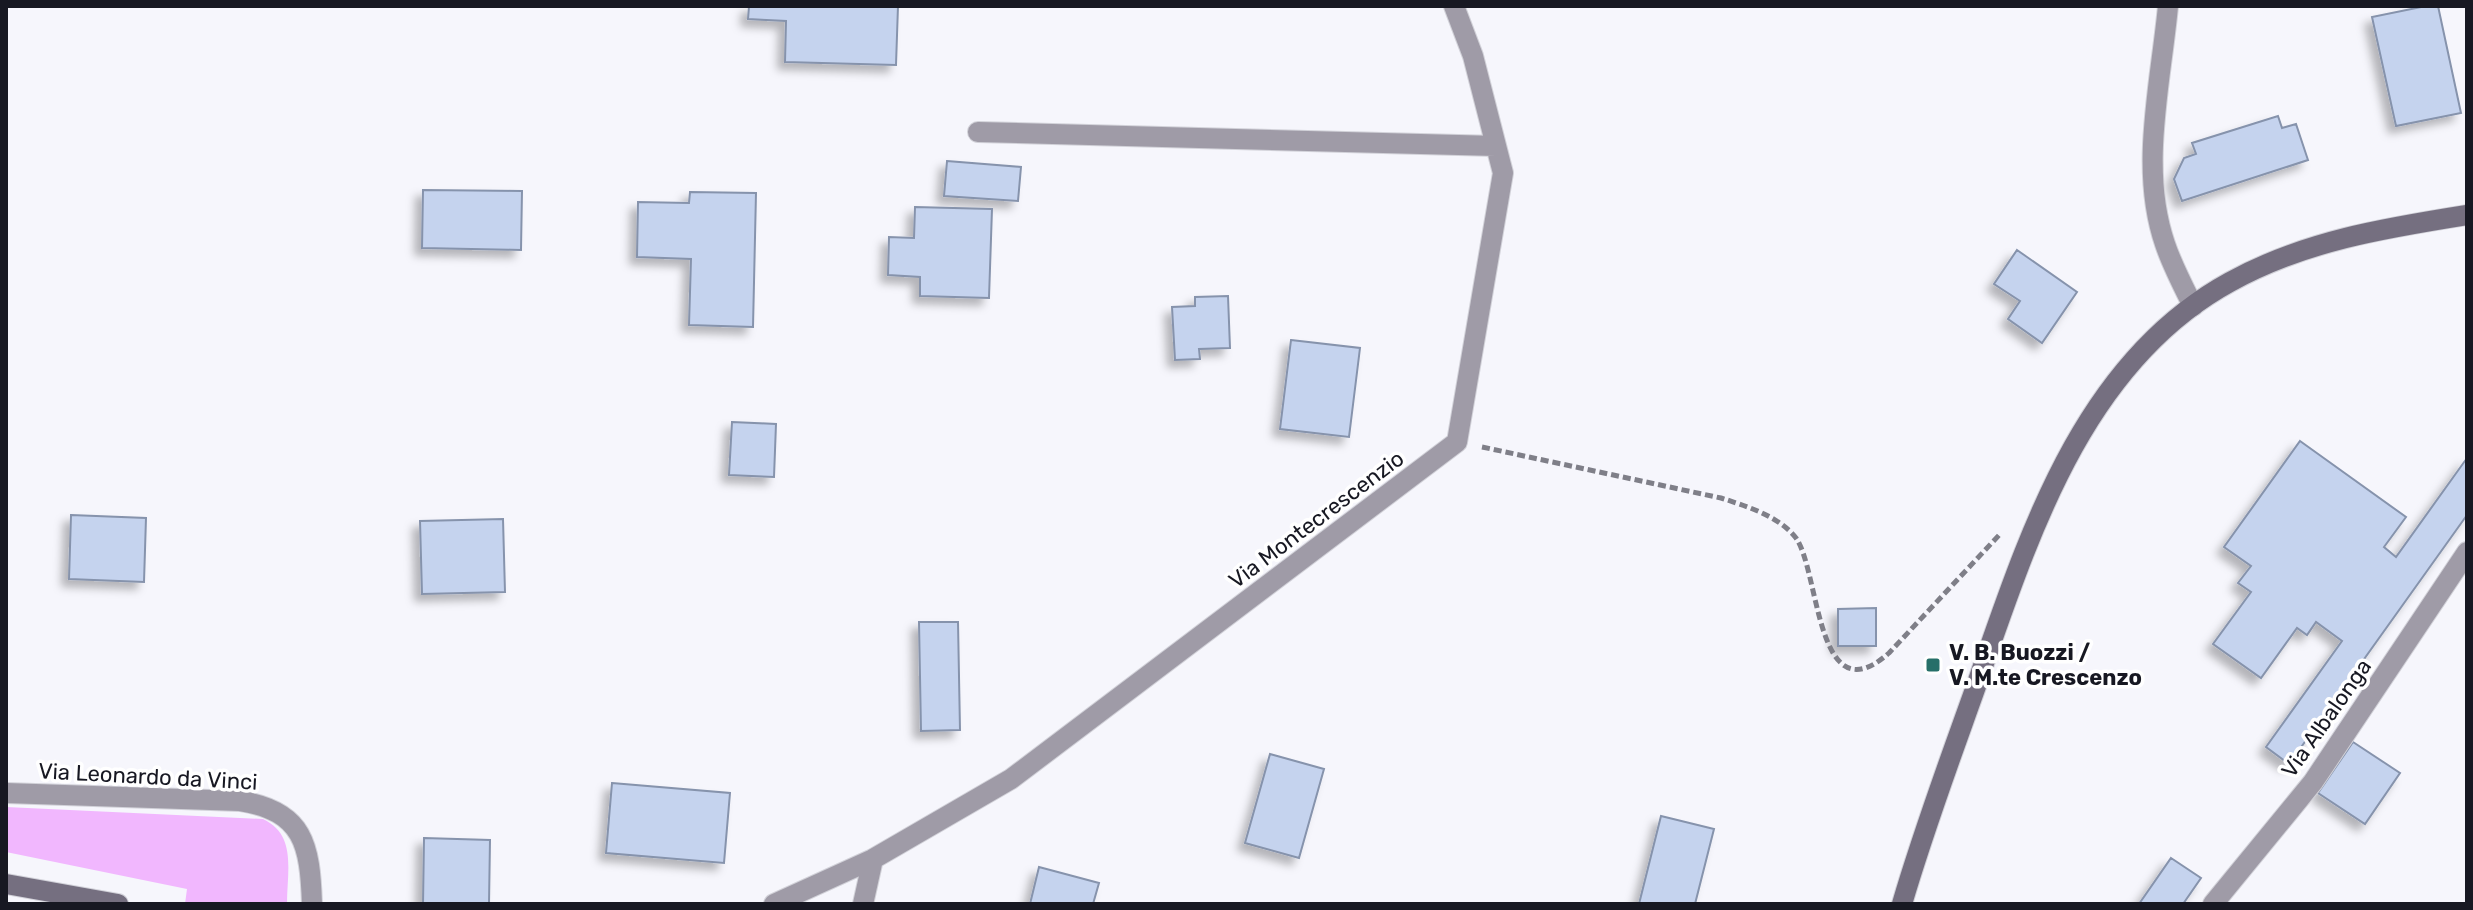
<svg xmlns="http://www.w3.org/2000/svg" width="2473" height="910" font-family="Rubik,sans-serif">
  <defs>
    <filter id="shadow"><feDropShadow dx="-7" dy="7" stdDeviation="4" flood-color="#0004"/></filter>
  </defs>
  <rect width="100%" height="100%" fill="#f6f6fc"/>
  <path fill="#f1b7fe" d="M6 807 263 819C297 835 287 871 287 904H185L187 889 6 852Z"/>
  <path fill="#c5d3ee" stroke="#8693ac" stroke-width="2" filter="url(#shadow)" d="M749 6H898L896 65 785 62 786 21 748 19Z
    M2426 6H2438L2461 113 2396 126 2372 17Z
    M2278 116 2282 128 2296 124 2308 160 2182 201 2174 179 2184 158 2196 154 2192 143Z
    M947 161 1021 167 1018 201 944 196Z
    M423 190 522 191 521 250 422 248Z
    M690 192 756 193 753 327 689 325 691 259 637 257 638 202 689 203Z
    M915 207 992 209 989 298 920 296V277L888 275 889 237 914 238Z
    M2017 250 2077 292 2042 343 2008 319 2020 301 1994 284Z
    M1228 296 1230 348 1199 349 1200 359 1175 360 1172 307 1195 306V297Z
    M1291 340 1360 348 1349 437 1280 429Z
    M732 422 776 424 774 477 729 475Z
    M2300 441 2406 517 2384 547 2396 557 2467 458V515L2289 764 2266 747 2342 641 2316 622 2307 635 2297 628 2261 678 2213 644 2251 592 2238 583 2251 566 2224 547Z
    M71 515 146 518 144 582 69 579Z
    M503 519 505 592 422 594 420 521Z
    M1876 608V646H1838V609Z
    M919 622H958L960 730 921 731Z
    M2353 742 2400 773 2365 824 2318 793Z
    M1270 754 1324 769 1299 858 1245 843Z
    M612 783 730 793 724 863 606 853Z
    M1661 816 1714 829 1695 904H1639Z
    M424 838 490 840 489 904H423Z
    M2171 858 2201 878 2183 904H2139Z
    M1039 867 1099 883 1093 904H1030Z"/>
  <g fill="none" stroke-linecap="round" stroke-linejoin="round">
    <g stroke="#d2d2d9" stroke-width="22">
      <path id="street" d="M2168 6C2161 82 2139 169 2165 244 2172 265 2183 286 2193 306
        M978 132 1496 146
        M6 793 240 801C304 811 310 845 312 904
        M774 904 873 859 1011 779 1457 442 1503 173 1473 56 1454 6
        M863 904 873 859
        M2213 904 2313 782 2467 552"/>
    </g>
    <g stroke="#d2d2d9" stroke-width="22">
      <path id="secondary" d="M6 884 118 904
        M1902 904C1923 832 1949 762 1974 692 2027 541 2080 364 2230 282 2304 241 2385 228 2467 215"/>
    </g>
    <path stroke="#7f7f88" stroke-width="5" stroke-dasharray="8 4" stroke-linecap="butt" d="M1482 447 1721 498C1746 506 1779 516 1796 538 1820 572 1816 718 1889 653L2001 533"/>
    <use href="#street" stroke="#9f9ba7" stroke-width="20"/>
    <use href="#secondary" stroke="#756f80" stroke-width="20"/>
  </g>
  <rect fill="#266f69" stroke="#fff" stroke-width="3" x="1925" y="657" width="16" height="16" rx="4"/>
  <g text-anchor="middle" stroke-width="7" stroke-linejoin="round" paint-order="stroke">
    <g font-size="22" fill="#171822" stroke="#fff">
      <text transform="translate(1316 519) rotate(-37)" y="8">Via Montecrescenzio</text>
      <text transform="translate(2326 718) rotate(-55)" y="8">Via Albalonga</text>
      <text transform="translate(148 776) rotate(3)" y="8">Via Leonardo da Vinci</text>
    </g>
    <g font-size="22" font-weight="bold" fill="#171822" stroke="#fff" text-anchor="start">
      <text x="1949" y="660">V. B. Buozzi /<tspan x="1949" dy="25">V. M.te Crescenzo</tspan></text>
    </g>
  </g>
  <rect width="2473" height="910" fill="none" stroke="#171822" stroke-width="16"/>
</svg>
